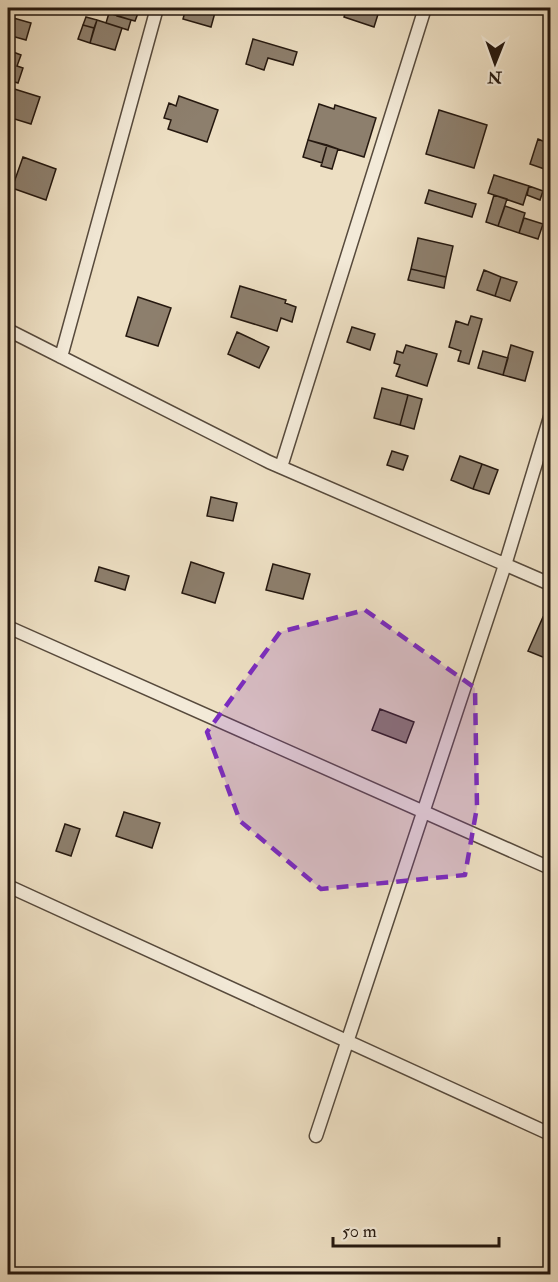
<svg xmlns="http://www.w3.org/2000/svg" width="558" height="1282" font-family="'IM FELL Double Pica',serif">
  <rect width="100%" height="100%" fill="#eddfc3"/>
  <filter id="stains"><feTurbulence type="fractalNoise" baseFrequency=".00333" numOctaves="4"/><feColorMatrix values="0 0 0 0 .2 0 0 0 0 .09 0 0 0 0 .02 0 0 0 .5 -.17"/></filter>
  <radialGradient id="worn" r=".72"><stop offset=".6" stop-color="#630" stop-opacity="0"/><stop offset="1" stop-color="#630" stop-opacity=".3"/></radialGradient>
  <path fill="#8d7f6d" stroke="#25180f" stroke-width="1.5" d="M120 8H140L135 21 117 16Z
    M186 8 216 9 211 27 183 19Z
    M347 8H380L374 27 344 17Z
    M109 13 131 20 128 30 106 23Z
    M10 17 31 23 26 40 8 35Z
    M86 17 97 20 94 28 83 25Z
    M97 20 122 28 115 50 90 43Z
    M83 25 94 28 90 43 78 39Z
    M253 39 297 52 293 65 268 58 264 70 246 64Z
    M8 50 21 55 17 66 23 68 18 83 8 80Z
    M8 87 40 97 31 124 8 117Z
    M179 96 218 110 207 142 168 129 171 120 164 118 169 103 176 106Z
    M319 104 334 109 335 105 376 118 364 157 308 140Z
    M439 110 487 125 474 168 426 154Z
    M538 139 550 144V171L530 164Z
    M308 140 327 145 322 163 303 157Z
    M327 145 338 149 332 169 321 166Z
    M23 157 56 169 46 200 12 188Z
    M494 175 529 186 523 205 488 193Z
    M529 186 543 191 540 200 527 195Z
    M429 190 476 204 472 217 425 203Z
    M494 195 507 199 498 226 486 222Z
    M505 206 525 213 519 233 498 226Z
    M524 218 543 224 538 239 519 233Z
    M418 238 453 246 446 277 411 269Z
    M411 269 446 277 444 288 408 280Z
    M484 270 501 277 495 296 477 290Z
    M501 277 517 282 510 301 495 296Z
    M240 286 286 300 285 303 296 307 292 322 281 318 277 331 231 317Z
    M138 297 171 308 158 346 126 336Z
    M471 316 482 319 469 364 458 361 461 351 449 347 456 321 468 325Z
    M352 327 375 334 370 350 347 342Z
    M237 332 269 347 259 368 228 354Z
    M406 345 437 354 427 386 396 376 400 365 394 363 397 351 403 353Z
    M511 345 533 352 525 381 503 375Z
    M483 351 508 358 503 375 478 368Z
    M382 388 408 395 400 425 374 418Z
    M408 395 422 399 414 429 400 425Z
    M392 451 408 456 403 470 387 465Z
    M460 456 482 464 473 489 451 480Z
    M482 464 498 470 489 494 473 489Z
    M211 497 237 503 233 521 207 516Z
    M191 562 224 573 215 603 182 593Z
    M273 564 310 574 303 599 266 590Z
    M99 567 129 576 125 590 95 581Z
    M543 617 550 620V660L528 651Z
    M380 709 414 722 406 743 372 730Z
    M124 812 160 823 152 848 116 836Z
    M65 824 80 829 71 856 56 851Z"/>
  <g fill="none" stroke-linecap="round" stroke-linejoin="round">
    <g stroke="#574a3c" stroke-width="15">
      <path id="service" d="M8 330 269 462 550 584
        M61 357 157 8
        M281 467 425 8
        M8 627 550 868
        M8 886 550 1134
        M316 1136 505 565 550 417"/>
    </g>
    <use href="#service" stroke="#f3ead8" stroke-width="12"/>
  </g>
  <path fill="#7b2cbf" fill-opacity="0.2" stroke="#7b2cbf" stroke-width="4.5" stroke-dasharray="12 8" stroke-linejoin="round" d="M365 610 475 688 477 807 465 875 321 889 240 821 207 732 280 632Z"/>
  <rect width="558" height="1282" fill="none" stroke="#eddfc3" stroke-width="30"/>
  <rect x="9" y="9" width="540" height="1264" fill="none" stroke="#25180f" stroke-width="3"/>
  <rect x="15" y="15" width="528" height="1252" fill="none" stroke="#25180f" stroke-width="1.5"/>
  <g transform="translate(495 63) rotate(181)" stroke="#f3ead8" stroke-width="4.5" paint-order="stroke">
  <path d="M0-4.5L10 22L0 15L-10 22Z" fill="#25180f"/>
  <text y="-9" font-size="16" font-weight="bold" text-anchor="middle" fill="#25180f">N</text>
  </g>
  <path d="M333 1237v9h166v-9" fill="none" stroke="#25180f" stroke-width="3"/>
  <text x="342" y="1237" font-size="18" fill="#25180f" stroke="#f3ead8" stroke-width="4.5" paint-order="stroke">50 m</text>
  <rect width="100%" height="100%" filter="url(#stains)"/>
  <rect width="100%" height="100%" fill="url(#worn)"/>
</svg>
